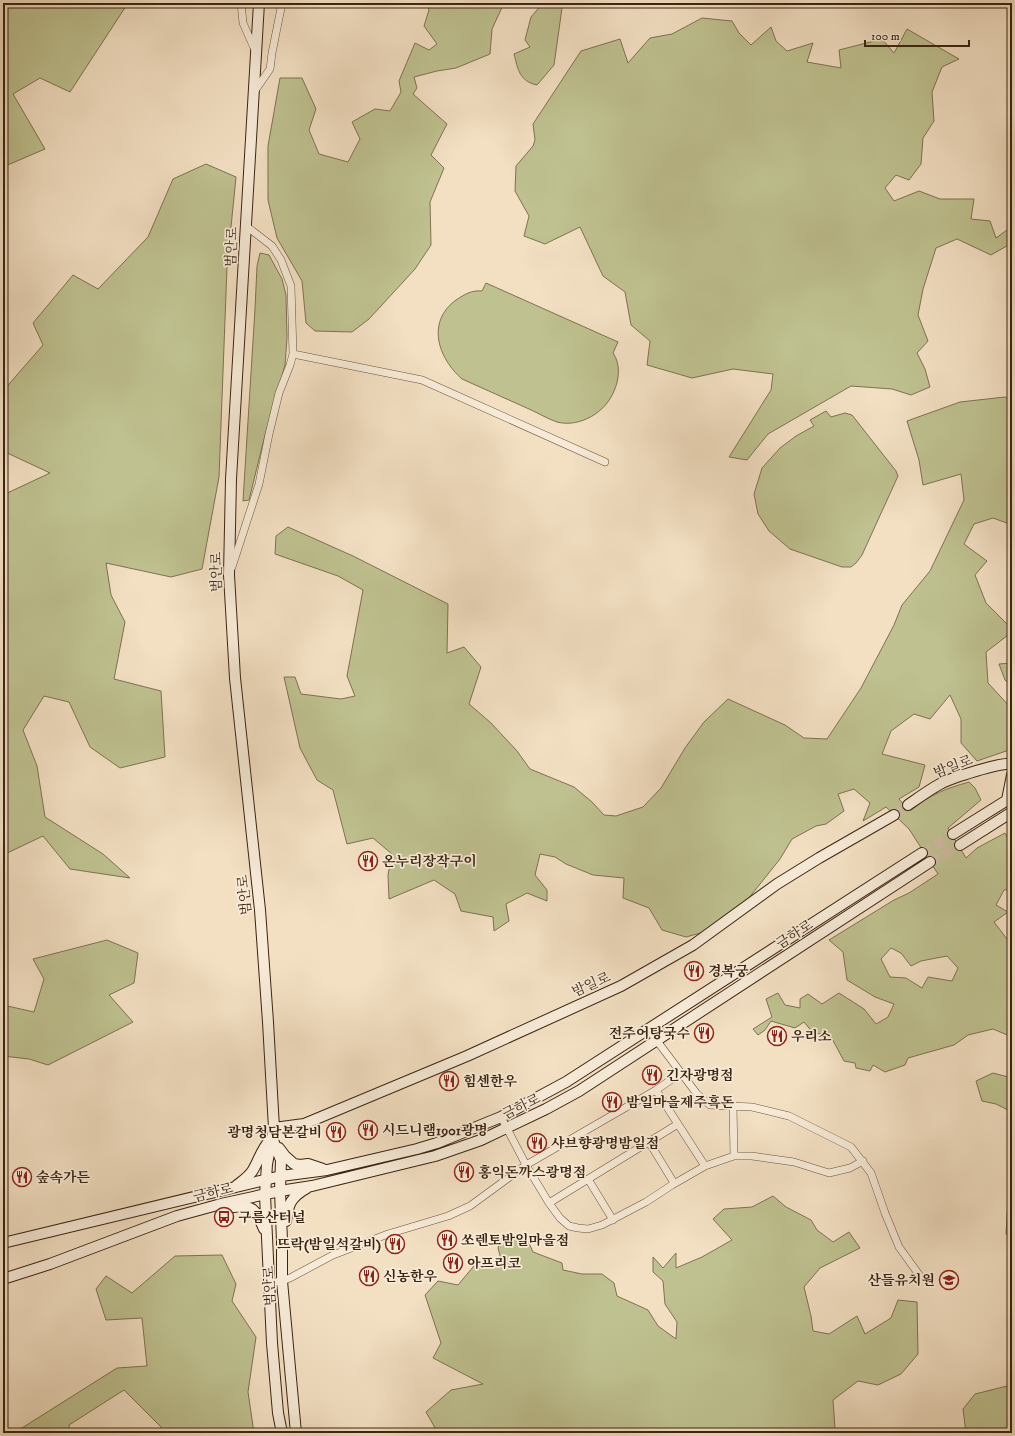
<svg xmlns="http://www.w3.org/2000/svg" width="1015" height="1436" font-family="'IM FELL DW Pica','Noto Serif KR',serif">
  <rect width="100%" height="100%" fill="#f3e0c3"/>
  <filter id="stains"><feTurbulence type="fractalNoise" baseFrequency=".005" numOctaves="4"/><feColorMatrix values="0 0 0 0 .2 0 0 0 0 .09 0 0 0 0 .02 0 0 0 .5 -.17"/></filter>
  <radialGradient id="worn" r=".72"><stop offset=".6" stop-color="#630" stop-opacity="0"/><stop offset="1" stop-color="#630" stop-opacity=".3"/></radialGradient>
  <path fill="#bfc190" stroke="#7e7251" fill-rule="evenodd" d="M3 3H128L70 92 40 78 13 94 45 149 3 167Z
    M426 3H504L492 29 490 54 456 68 437 71 414 77 417 88 413 94 447 124 431 155 444 168 430 202 431 245 415 269 369 319 352 332 315 331 306 323 302 281 277 238 268 200V146L280 78H302L316 109 309 130 319 154 348 162 360 139 352 122 375 109 390 111 401 92 399 81 415 43 429 50 437 44 424 26 429 10Z
    M543 3H564L562 8 554 65 537 85C519 81 518 69 514 54L530 47 525 40 531 17Z
    M702 18 732 21 739 33 751 45 771 27 776 41 787 51 813 43 807 62 841 68 839 50 882 39 894 53 907 29 959 59 942 67 932 92 934 121 923 138 921 164 909 180 896 175 885 188 894 201 919 191 940 199H974L971 219 990 221 996 238 1011 227 1012 243 991 255 957 239 936 248 923 289 918 315 928 341 917 353 925 369 930 387 911 395 892 389 851 386 768 434 747 460 729 457 771 390 773 374 733 369 692 378 647 365 650 341 631 325 625 292 603 276 580 227 545 244 524 236 529 216 515 191 516 166 533 146 535 140 533 124 581 51 620 39 628 63 650 38 672 34Z
    M206 164 236 177 227 267 219 477 202 569 171 577 106 563 111 595 125 622 114 679 161 691 165 757 120 768 90 747 69 702 44 696 23 730 37 766 45 817 103 854 130 878 70 869 43 836 3 855V495L50 473 3 451V391L43 345 33 323 73 275 98 289 148 237 173 179Z
    M260 253 269 255 282 279 286 295 287 338 285 365 264 439 249 500 243 501 255 309 257 266Z
    M486 283 618 342 613 353C621 364 619 380 614 391 606 412 580 428 557 422 548 419 538 413 529 409 507 399 484 389 462 379 438 358 426 322 456 300 465 294 472 290 482 291Z
    M1005 397 1012 400V525L993 518 974 524 964 544 987 561 975 575 986 603 1012 629V632L986 652 988 683 1012 709V749L977 761 961 743V719L950 695 930 719 914 714 891 731 882 754 925 765 919 787 899 799 908 810H911C932 794 944 789 969 782L975 788 981 800 948 828 966 858 977 848 1005 833 1012 846V889L1004 890 996 905 1008 912 994 922 1007 939 1012 941V1037L993 1029 968 1035 954 1045 908 1058 905 1065 885 1072 873 1065 870 1071 856 1068 855 1063 844 1061 830 1035 813 1033 804 1022 795 1028 771 1021 765 1030 758 1035 753 1029 772 1017 766 999 778 993 785 1005 800 1008V999L808 994 822 1004 839 993 864 1009 876 1024 888 1017 894 1004 875 997 847 980 843 952 829 940 894 900 909 893 938 874 909 829 886 807 863 821 870 803 854 789 838 794 844 811 826 824 816 826 792 839 780 859 744 904 704 932 686 937 662 930 649 908 623 898 624 878 593 875 566 864 555 857 540 854 535 875 547 890V901L527 893 506 904 509 921 494 931 493 917 461 911 455 894 434 880 389 899 388 875 392 854 373 838 347 844 333 790 317 780 300 748 284 677H295L301 694 341 699 355 696 347 676 363 590 338 576 275 554 276 536 288 527 353 556 448 604 447 653 464 647 481 667 469 704 491 723 517 751 530 769 574 787 592 802 604 815 616 816 643 807 661 788 685 748 704 722 728 699 785 725 804 738 827 739 861 688 894 625 902 605 930 571 964 500 961 474 923 485 919 460 907 421 960 402ZM891 948 901 953 911 966 921 961 947 956 958 968 952 981 928 977 922 988 906 978 890 977 881 959Z
    M826 411 831 417 845 413 852 415 896 471 898 476 862 555 856 563 851 567H842L790 549 769 531 758 514 754 494 762 468 780 448 796 436 814 426 810 420Z
    M1012 663V687L1005 680 999 664Z
    M107 940 138 953 134 983 109 995 133 1022 48 1065 29 1059 3 1056V1005L34 1012 44 979 33 959Z
    M993 1073 1012 1078V1112L996 1104 982 1101 976 1081Z
    M1010 1166H1012V1240L1006 1234Z
    M773 1196 786 1207 811 1220 817 1230 833 1242 849 1232 860 1248 820 1268 804 1287 811 1316 813 1331 829 1334 857 1316 865 1334 891 1318 898 1300 917 1302 918 1354 901 1374 878 1385 858 1381 833 1400 835 1428 832 1433H438L426 1412 451 1390 483 1384 433 1358 441 1343 425 1295 438 1281 458 1285 478 1261 503 1267 498 1248 502 1237 528 1241 533 1252 562 1263 563 1270 582 1274H602L614 1283 617 1296 648 1310 658 1326 676 1339 677 1322 665 1304 663 1281 653 1272V1257L663 1268 676 1253V1268L702 1257 732 1240 713 1219 724 1209 752 1207Z
    M222 1255 236 1284 232 1301 256 1337 248 1392 254 1433H167L124 1390 69 1425 70 1433H14L117 1368 147 1366 142 1318 106 1320 96 1289 106 1276 132 1293 175 1256Z
    M1007 1386 1012 1387V1433H966L963 1409 975 1394Z"/>
  <g fill="none" stroke-linecap="round" stroke-linejoin="round">
    <path stroke="#cebaa0" stroke-width="10" stroke-dasharray="10 5" stroke-linecap="butt" d="M894 815 908 805
      M922 853 953 834
      M930 862 960 845"/>
    <g stroke="#6a533e" stroke-width="8">
      <path id="street" d="M241 3 243 23 255 50
        M254 92 270 69 272 53 282 3
        M293 354 422 380 605 462
        M232 567 259 484 269 434 279 393 290 365 293 354 291 286 281 260 272 246 246 226
        M648 1029 697 1094 710 1105 752 1107 789 1116 851 1147 871 1173 885 1213 899 1247 920 1276
        M656 1090 705 1166
        M733 1106 734 1156
        M501 1117 526 1165 549 1203 560 1218 569 1226 578 1228 588 1229 602 1225 646 1202 672 1185 705 1166 734 1156H752L794 1162 829 1173 850 1168 863 1161
        M649 1142 674 1183
        M588 1179 613 1220
        M549 1203 678 1124
        M268 1283 282 1281 290 1278 333 1255 388 1234 448 1216 470 1206 526 1165 656 1090 681 1073"/>
    </g>
    <g stroke="#3c2412" stroke-width="12">
      <path id="secondary" d="M259 3 231 479 229 575 235 678 260 910 268 1022 274 1128 267 1164 265 1195 272 1343 278 1413 282 1433
        M1007 800 1012 775
        M908 805C918 798 929 790 940 784 951 778 1001 762 1012 764
        M953 834 1012 797
        M960 845 1012 812
        M274 1128 304 1124 467 1056 621 986 693 945 777 884 819 858 894 815
        M272 1138 281 1160 280 1191 282 1241V1281L296 1433
        M279 1148 285 1156 294 1164 300 1165 308 1164 323 1169
        M236 1186C242 1181 249 1177 253 1170 259 1160 261 1150 270 1140
        M233 1207C254 1204 256 1211 264 1229
        M286 1221C288 1204 291 1197 307 1188
        M3 1243 281 1176 327 1170 417 1149 437 1143 501 1117 566 1082 922 853
        M3 1279 50 1264 177 1216 221 1204 280 1191 312 1186 435 1156 481 1140 546 1109 579 1091 930 862"/>
    </g>
    <use href="#street" stroke="#f7ebd8" stroke-width="7"/>
    <use href="#secondary" stroke="#f7ebd8" stroke-width="10"/>
  </g>
  <defs>
    <g id="restaurant-ring" transform="scale(1)"><circle r="9.5" fill="#f7ebd8" stroke="#8f2418" stroke-width="1.5"/><path d="M-5-6h1v4h1v-4h1v4h1v-4h1v5L-1.5 .5V6h-2V.5L-5-1ZM5-6V6H3V1.5H1.5Q1.5-4 5-6Z" fill="#8f2418"/></g>
    <g id="bus-ring" transform="scale(1)"><circle r="9.5" fill="#f7ebd8" stroke="#8f2418" stroke-width="1.5"/><path d="M-5-6H5V4H4V6H2V4H-2V6H-4V4H-5ZM-3.5-4V0h7V-4ZM-3.5 1.2v1.5H-2V1.2ZM2 1.2v1.5H3.5V1.2Z" fill="#8f2418"/></g>
    <g id="school-ring" transform="scale(1)"><circle r="9.5" fill="#f7ebd8" stroke="#8f2418" stroke-width="1.5"/><path d="M0-5L7-2L0 1L-7-2ZM-4 1L0 2.5L4 1V4Q0 6-4 4Z" fill="#8f2418"/></g>
  </defs>
  <g fill-rule="evenodd">
    <use href="#restaurant-ring" x="368" y="861"/>
    <use href="#restaurant-ring" x="694" y="971"/>
    <use href="#restaurant-ring" x="704" y="1033"/>
    <use href="#restaurant-ring" x="777" y="1036"/>
    <use href="#restaurant-ring" x="652" y="1075"/>
    <use href="#restaurant-ring" x="449" y="1081"/>
    <use href="#restaurant-ring" x="612" y="1102"/>
    <use href="#restaurant-ring" x="368" y="1130"/>
    <use href="#restaurant-ring" x="336" y="1132"/>
    <use href="#restaurant-ring" x="537" y="1143"/>
    <use href="#restaurant-ring" x="464" y="1172"/>
    <use href="#restaurant-ring" x="22" y="1177"/>
    <use href="#bus-ring" x="224" y="1217"/>
    <use href="#restaurant-ring" x="447" y="1240"/>
    <use href="#restaurant-ring" x="395" y="1244"/>
    <use href="#restaurant-ring" x="453" y="1263"/>
    <use href="#restaurant-ring" x="369" y="1276"/>
    <use href="#school-ring" x="949" y="1280"/>
  </g>
  <g text-anchor="middle" stroke-width="3.5" stroke-linejoin="round" paint-order="stroke">
    <g font-size="14" fill="#3c2412" stroke="#f7ebd8">
      <text transform="translate(231 247) rotate(-87)" y="5">범안로</text>
      <text transform="translate(216 572) rotate(-91)" y="5">범안로</text>
      <text transform="translate(953 766) rotate(-21)" y="5">밤일로</text>
      <text transform="translate(244 895) rotate(-96)" y="5">범안로</text>
      <text transform="translate(794 934) rotate(-33)" y="5">금하로</text>
      <text transform="translate(591 984) rotate(-24)" y="5">밤일로</text>
      <text transform="translate(521 1106) rotate(-26)" y="5">금하로</text>
      <text transform="translate(213 1192) rotate(-14)" y="5">금하로</text>
      <text transform="translate(269 1286) rotate(-93)" y="5">범안로</text>
    </g>
    <g font-size="14" font-weight="bold" fill="#3c2412" stroke="#f7ebd8" text-anchor="start">
      <text x="382" y="866">온누리장작구이</text>
      <text x="708" y="976">경복궁</text>
      <text x="690" y="1038" text-anchor="end">전주어탕국수</text>
      <text x="791" y="1041">우리소</text>
      <text x="666" y="1080">긴자광명점</text>
      <text x="463" y="1086">힘센한우</text>
      <text x="626" y="1107">밤일마을제주흑돈</text>
      <text x="382" y="1135">시드니램1901광명</text>
      <text x="322" y="1137" text-anchor="end">광명청담본갈비</text>
      <text x="551" y="1148">샤브향광명밤일점</text>
      <text x="478" y="1177">홍익돈까스광명점</text>
      <text x="36" y="1182">숲속가든</text>
      <text x="238" y="1222">구름산터널</text>
      <text x="461" y="1245">쏘렌토밤일마을점</text>
      <text x="381" y="1249" text-anchor="end">뜨락(밤일석갈비)</text>
      <text x="467" y="1268">아프리코</text>
      <text x="383" y="1281">신농한우</text>
      <text x="935" y="1285" text-anchor="end">산들유치원</text>
    </g>
  </g>
  <rect width="1015" height="1436" fill="none" stroke="#f3e0c3" stroke-width="16"/>
  <rect x="4" y="4" width="1007" height="1428" fill="none" stroke="#3c2412" stroke-width="2"/>
  <rect x="8" y="8" width="999" height="1420" fill="none" stroke="#3c2412"/>
  <path d="M865 40v6h104v-6" fill="none" stroke="#3c2412" stroke-width="2"/>
  <text x="871" y="40" font-size="12" fill="#3c2412" stroke="#f7ebd8" stroke-width="3" paint-order="stroke">100 m</text>
  <rect width="100%" height="100%" filter="url(#stains)"/>
  <rect width="100%" height="100%" fill="url(#worn)"/>
</svg>
